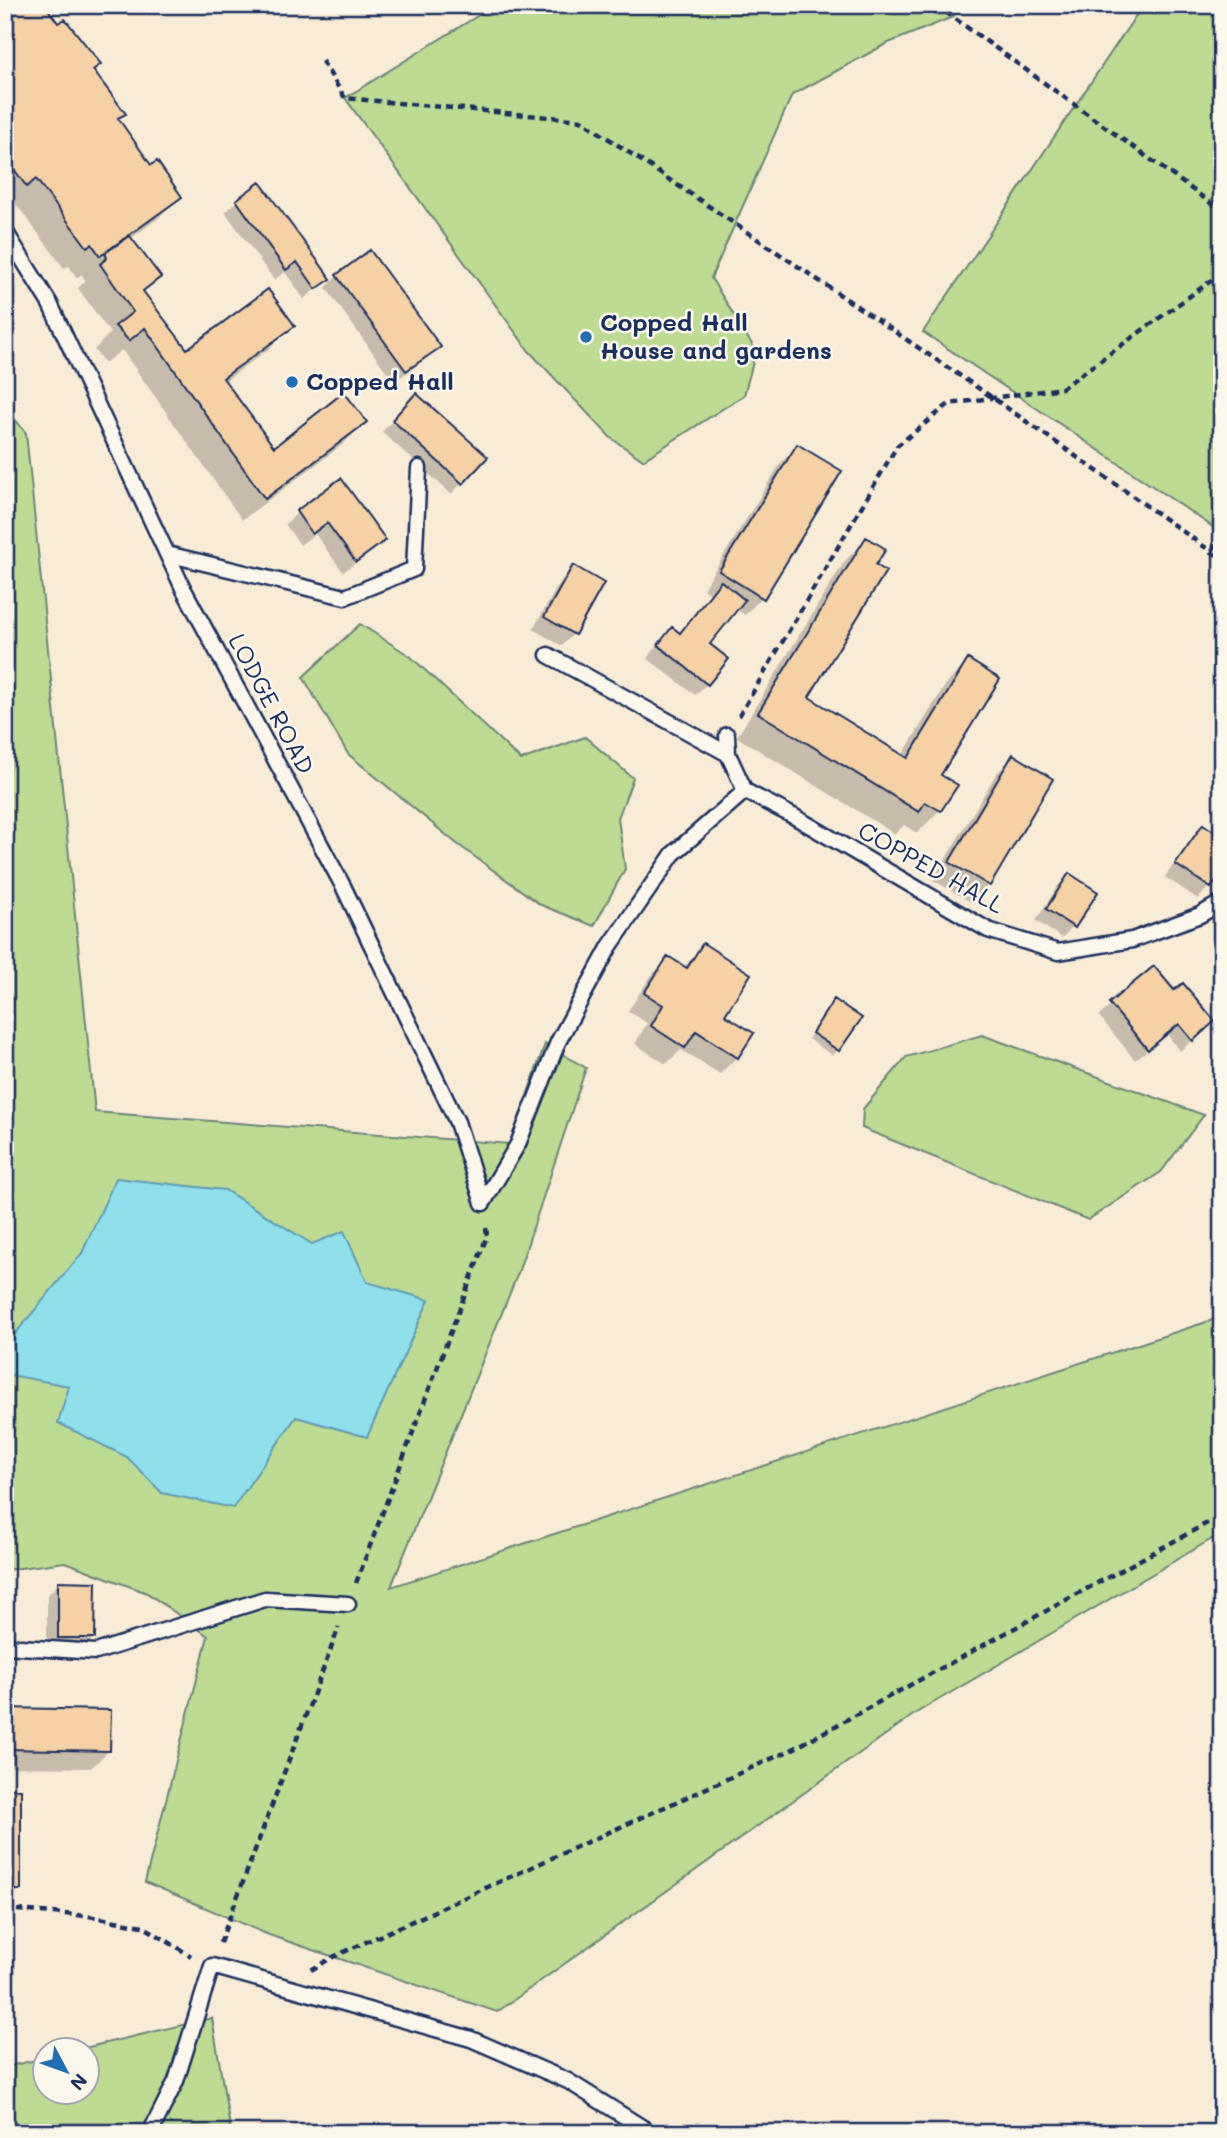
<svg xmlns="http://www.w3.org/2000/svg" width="1227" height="2138" font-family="Mali,sans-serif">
  <rect width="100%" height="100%" fill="#f9ecd7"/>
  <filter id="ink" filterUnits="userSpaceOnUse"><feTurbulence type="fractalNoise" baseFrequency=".0143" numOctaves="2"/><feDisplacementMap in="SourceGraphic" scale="14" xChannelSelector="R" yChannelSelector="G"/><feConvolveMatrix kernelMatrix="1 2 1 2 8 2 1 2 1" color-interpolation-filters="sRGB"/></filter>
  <g filter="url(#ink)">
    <path fill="#bedb93" stroke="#6c8578" stroke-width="2" d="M495 5H959L953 17 886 44 792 95 711 278 756 351 744 395 643 460 611 438 529 351 345 98Z
      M1143 5H1222V533L923 332Z
      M5 407 26 433 95 1112 510 1144 545 1044 586 1068 518 1273 391 1587 1222 1317V1533L916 1713 497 2012 269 1935 145 1882 208 1636 147 1593 65 1562 5 1570Z
      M360 624 410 656 521 760 585 737 633 778 618 818 625 869 594 926 541 905 456 843 348 754 303 677Z
      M982 1035 1204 1115 1161 1172 1088 1220 862 1128 863 1109 906 1057Z
      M212 2018 231 2133H5V2067L45 2058 46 2092H88V2050H76Z"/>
    <path fill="#8fdfed" stroke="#6199b4" stroke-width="2" d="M116 1178 225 1190 312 1244 344 1231 367 1282 429 1300 367 1437 296 1417 233 1508 162 1493 127 1457 58 1423 69 1386 5 1374V1346L82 1253Z"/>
    <path fill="#0003" d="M5 5 91 71 124 114 117 120 151 168 180 197 157 219 130 239 158 277 142 293 186 352 293 325 270 348 224 382 274 449 365 422 342 445 242 520 122 350 105 363 94 350 110 333 78 288 85 281 82 274 77 278 69 266 64 268 13 200 5 206Z
      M237 201 328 279 304 299 285 272 274 280 225 212Z
      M337 276 438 347 427 358 394 382 326 288Z
      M405 407 462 483 451 494 382 432Z
      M797 446 762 597 745 615 735 609 707 644V684L695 695 647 658 672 629 679 634 711 594 703 589 780 464Z
      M341 480 384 540 372 551 343 572 315 534 300 545 285 524 297 513Z
      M866 539 806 698 902 756 946 684 968 662 938 775 940 810 917 833 904 825 895 834 737 737 844 562Z
      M573 568V634L562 646 533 629 562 579Z
      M1013 757 988 885 971 902 933 880 996 774Z
      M1203 826 1222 869 1209 887 1198 899 1165 877 1192 838Z
      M1069 875 1073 926 1062 938 1036 921 1057 887Z
      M704 946 722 1015 737 1057 720 1074 681 1050 666 1064 635 1044 647 1023 628 1011 651 976 669 958 683 968Z
      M1154 968 1202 1033 1180 1051 1167 1034 1135 1060 1099 1016Z
      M829 1007 838 1050 832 1055 808 1039Z
      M59 1583 94 1638 82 1649H47V1595Z
      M5 1710 108 1751 91 1768 5 1767Z
      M5 1791 19 1890 5 1903Z"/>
    <path fill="#f5d1a5" stroke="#1b2f5e" stroke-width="2" d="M5 5H45L58 23 65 19 101 64 93 70 126 114 118 118 151 165 157 161 182 197 100 256 92 244 87 247 36 179 27 187 5 157Z
      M260 182 331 279 316 289 297 262 286 270 236 200Z
      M130 236 161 277 143 291 187 349 268 289 295 326 223 378 274 447 344 392 367 422 265 499 145 328 129 341 115 326 133 312 100 264 107 258 105 253Z
      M370 250 441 347 406 371 336 275Z
      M416 393 488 457 463 484 392 420Z
      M797 444 842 471 764 599 719 571Z
      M341 478 386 540 356 562 327 523 312 534 296 511Z
      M866 537 886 549 876 565 886 571 809 697 908 758 968 659 1000 679 941 775 958 785 941 811 925 802 919 812 758 713Z
      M573 565 604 583 575 635 544 617Z
      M721 581 745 600 710 644 729 659 708 685 658 645 672 627 680 633Z
      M1013 754 1053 779 990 886 949 862Z
      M1203 824 1222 837V872L1211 888 1175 864Z
      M1069 873 1098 892 1075 928 1046 909Z
      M703 943 751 974 725 1015 754 1033 738 1058 696 1031 685 1048 651 1026 663 1005 644 993 668 956 687 968Z
      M1154 966 1174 990 1183 983 1215 1021 1193 1041 1179 1024 1148 1050 1109 1003Z
      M834 999 862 1018 839 1051 812 1033Z
      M58 1581 96 1582 95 1638H58Z
      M5 1708 111 1710 110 1751 5 1749Z
      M5 1789H21V1890H5Z"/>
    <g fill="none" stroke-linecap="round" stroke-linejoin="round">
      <g stroke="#1b2f5e" stroke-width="19">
        <path id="service" d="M5 231 50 304 183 588 343 886 457 1122 483 1203
          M167 554 345 597 414 569 419 468
          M548 655 728 754
          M727 735 728 754 745 791 795 817 988 930 1058 952 1132 940 1200 915 1222 902
          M483 1203 518 1144 558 1042 610 946 673 854 745 791
          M5 1646 96 1652 265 1599 348 1604
          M150 2133 176 2081 212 1966 471 2039 568 2081 651 2133"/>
      </g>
      <path stroke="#1b2f5e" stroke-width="4.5" stroke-dasharray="7 5" stroke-linecap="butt" d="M936 5 1222 211
        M322 61 345 98 581 120 993 398 1222 559
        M1212 551 1222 537
        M739 716 897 446 949 404 1062 388 1222 273
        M356 1583 487 1236 486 1227
        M5 1909 88 1916 143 1926 191 1956
        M220 1943 339 1627
        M311 1970 333 1957 793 1749 1222 1515"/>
      <use href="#service" stroke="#fbf7ec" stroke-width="14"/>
    </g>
  </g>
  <g fill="#1f6fb2" stroke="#fbf7ec" stroke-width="2.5">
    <circle cx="586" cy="337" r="7"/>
    <circle cx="292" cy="382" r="7"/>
  </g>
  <g text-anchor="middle" stroke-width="5" stroke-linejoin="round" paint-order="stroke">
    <g font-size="24" font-weight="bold" fill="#1b2f5e" stroke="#fbf7ec" text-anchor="start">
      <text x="600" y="331">Copped Hall<tspan x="600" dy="28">House and gardens</tspan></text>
      <text x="306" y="390">Copped Hall</text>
    </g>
    <g font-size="24" fill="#1b2f5e" stroke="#fbf7ec">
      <text transform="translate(271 704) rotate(62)" y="8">LODGE ROAD</text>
      <text transform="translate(931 868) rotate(29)" y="8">COPPED HALL</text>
    </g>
  </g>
  <rect width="1227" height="2138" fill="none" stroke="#fbf7ec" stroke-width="28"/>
  <rect x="14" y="14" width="1199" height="2110" fill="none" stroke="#1b2f5e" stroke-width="2.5" filter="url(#ink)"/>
  <g transform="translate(66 2071) rotate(131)"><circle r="33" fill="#fbf7ec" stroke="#a1a7b3" stroke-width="2"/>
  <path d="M0-5L12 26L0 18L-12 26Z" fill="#1f6fb2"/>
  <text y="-10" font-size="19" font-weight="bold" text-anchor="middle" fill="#1b2f5e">N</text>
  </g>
</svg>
